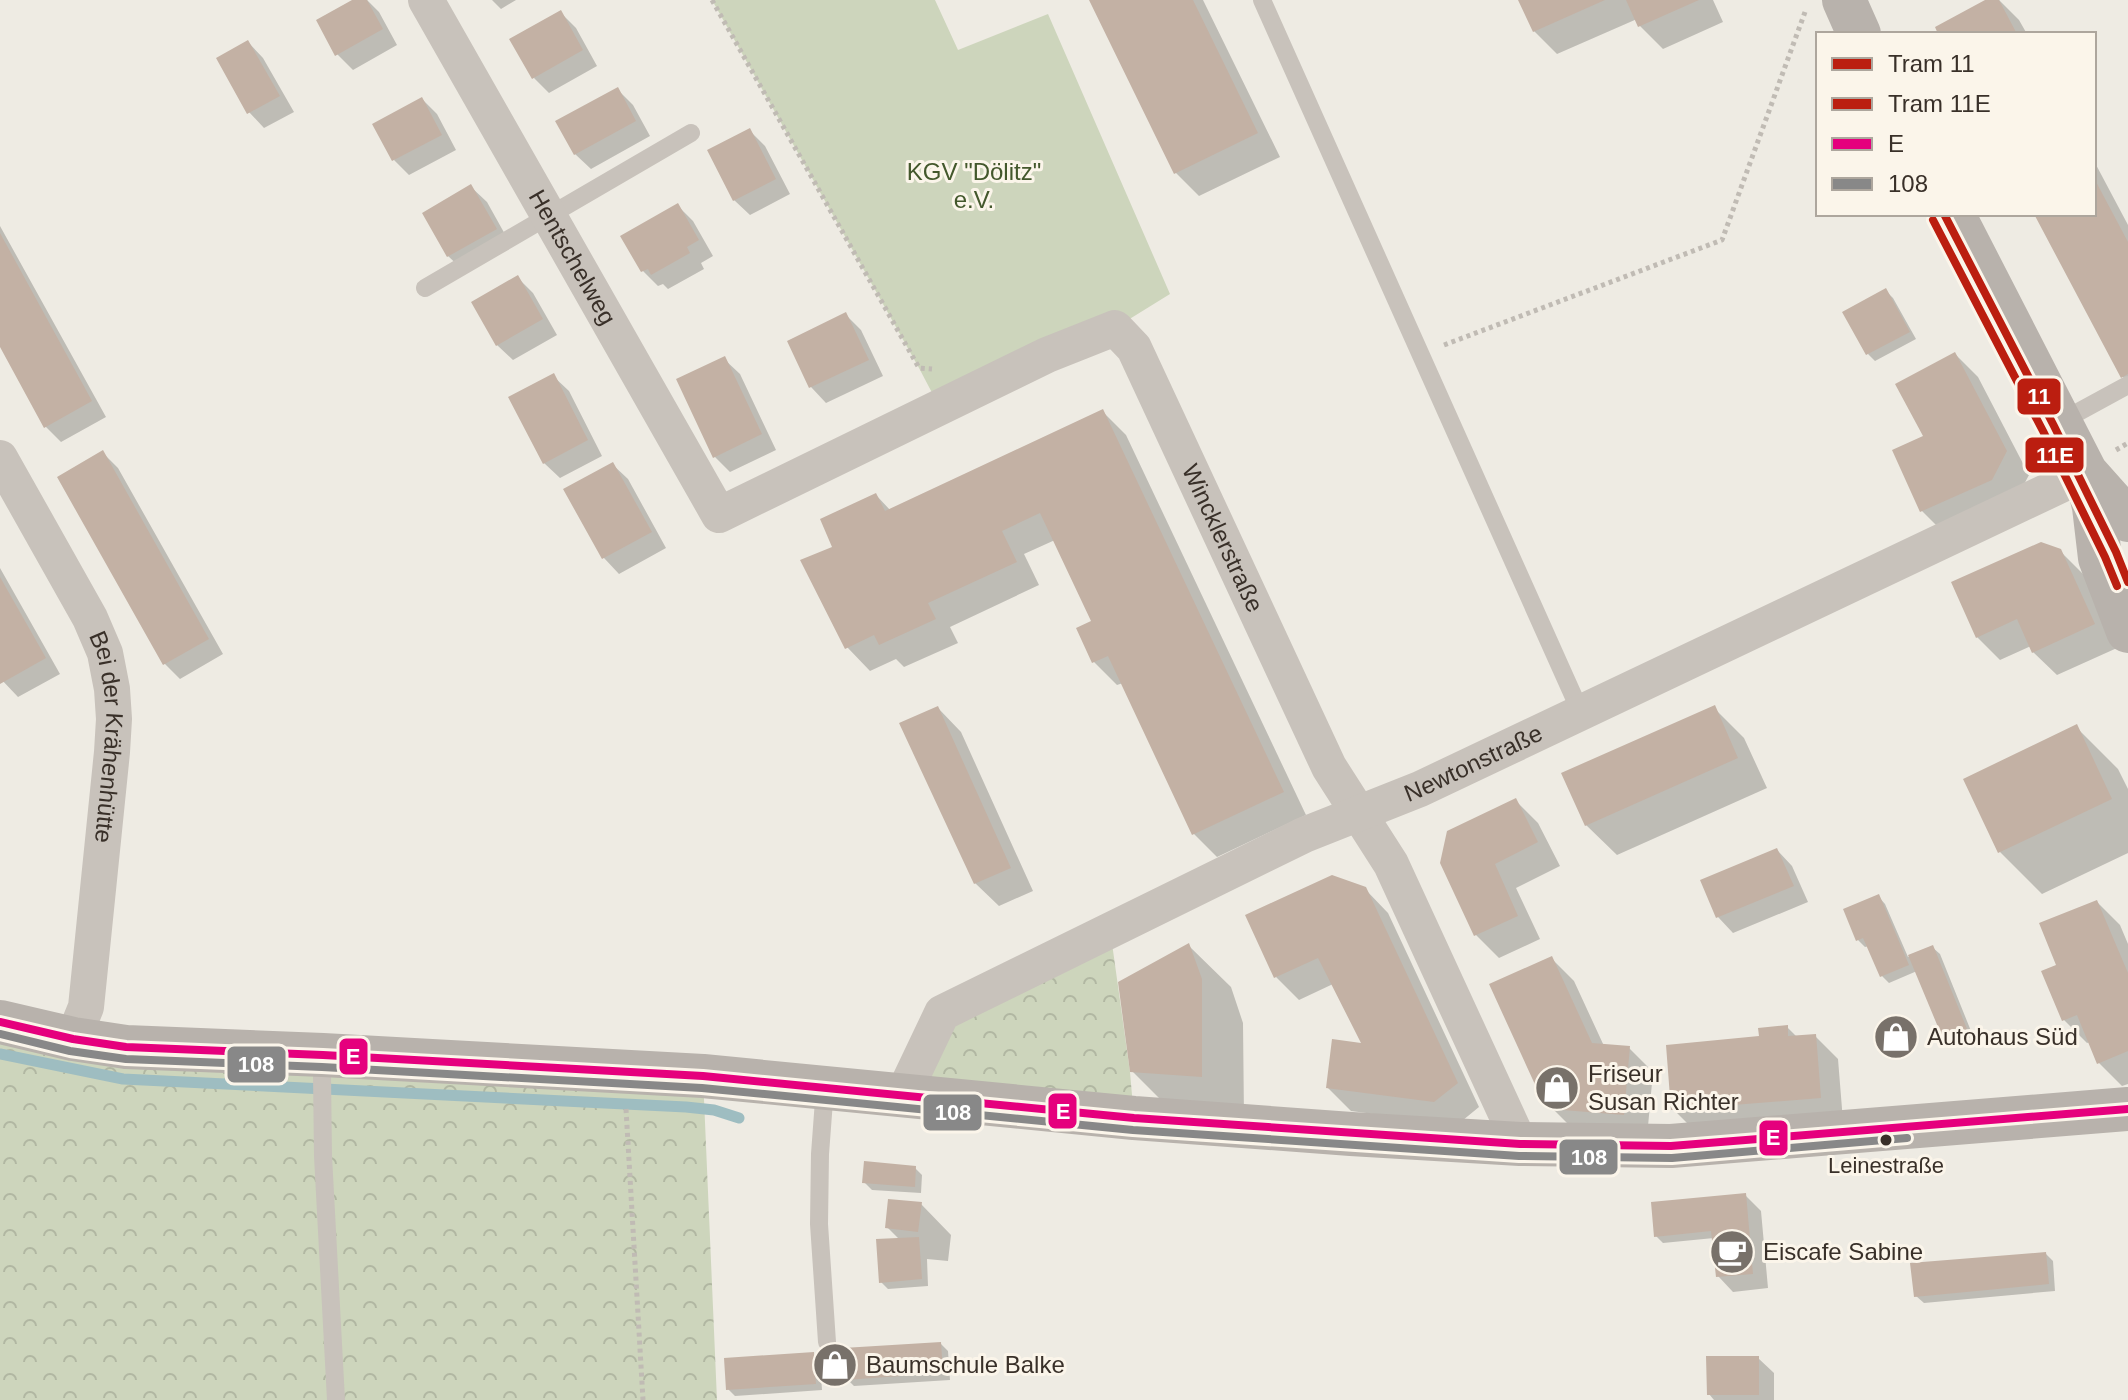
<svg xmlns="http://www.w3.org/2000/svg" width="2128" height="1400" font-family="Arial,sans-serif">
  <defs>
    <pattern id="forest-crowns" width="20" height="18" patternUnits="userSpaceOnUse" patternTransform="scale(2)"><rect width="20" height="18" fill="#cdd5bc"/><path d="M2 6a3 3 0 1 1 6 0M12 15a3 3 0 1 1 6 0" fill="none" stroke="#b1b7a2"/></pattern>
  </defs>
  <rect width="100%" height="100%" fill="#eeebe3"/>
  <path fill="url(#forest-crowns)" d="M1110 929 1130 1072 1134 1118 903 1095 942 1013Z
    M0 1022 703 1076 717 1400H0Z"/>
  <path fill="#cdd5bc" d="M712 0H935L958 50 1048 14 1170 294 1115 328 939 406 919 368Z"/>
  <path fill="#0003" d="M357 0H367L379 12 397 45 353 70 337 54Z
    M492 0H516L501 9Z
    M1095 0H1203L1280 157 1199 196 1176 173Z
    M1520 0H1713L1723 22 1663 49 1640 26 1637 19 1557 54 1534 31Z
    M1989 0H1999L2019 20 2027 34H1941Z
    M560 12 576 28 597 66 549 93 534 78Z
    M248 42 263 58 294 112 264 128 249 112Z
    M617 89 633 105 650 136 591 169 575 154Z
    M422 99 437 114 456 150 409 175 394 160Z
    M750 131 765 146 790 194 750 215 734 200Z
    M2094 161 2128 225V382L2123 377 2036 214H2094Z
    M471 187 487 202 511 245 464 271 448 256Z
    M678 206 693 221 713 256 701 263 704 269 668 289 663 284 658 286 643 271Z
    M0 226 106 417 61 442 45 426 0 343Z
    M518 278 533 293 557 335 513 360 497 345Z
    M1886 291 1893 298 1916 339 1875 361 1868 354Z
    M846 315 861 330 883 376 826 403 811 387 789 342Z
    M1955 354 1978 377 2029 475 2014 503 1945 534 1922 511 1926 437Z
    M724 359 740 374 776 450 730 472 715 457Z
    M553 376 569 391 602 456 560 478 544 463Z
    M1102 411 1126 435 1306 815 1217 857 1194 834 1123 683 1117 685 1094 662V622L1055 540 1024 554 1039 585 950 627 958 643 904 667 896 659 870 671 847 647 835 548 876 495 891 511Z
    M103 453 118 468 223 654 180 679 165 664Z
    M612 464 628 479 666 548 619 574 604 558 565 490Z
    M2060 551 2084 575 2117 648 2057 675 2033 652 2031 646 2000 660 1977 637Z
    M0 568 60 674 18 697 0 678Z
    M938 708 961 732 1033 891 999 906 975 883Z
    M1714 708 1744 738 1767 788 1617 855 1586 825Z
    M2076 727 2118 769 2128 789V853L2042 894 2000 852Z
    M1515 800 1538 823 1560 866 1516 888 1540 939 1499 958 1476 935 1442 863Z
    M1777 850 1792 866 1808 902 1733 933 1718 917Z
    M1365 889 1388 913 1479 1107 1457 1125 1351 1111 1328 1088 1364 1045 1333 984 1299 1000 1276 977Z
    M1878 896 1885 904 1908 957 1932 947 1940 954 1973 1036 1951 1045 1944 1038 1917 971 1889 983 1882 976 1869 946 1865 947 1858 940Z
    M2097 902 2120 925 2128 944V1084L2122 1086 2099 1063 2090 1042 2087 1043 2064 1020 2059 966Z
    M1189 946 1231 987 1243 1023 1244 1118 1174 1113 1132 1071Z
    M1551 958 1574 981 1604 1046 1629 1048 1653 1072 1647 1137 1569 1125 1545 1101Z
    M1787 1027 1797 1037 1815 1036 1838 1059 1843 1121 1696 1132 1673 1109Z
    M915 1168 922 1175 921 1193 872 1190 864 1182Z
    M1745 1195 1761 1211 1768 1288 1733 1292 1718 1276 1714 1238 1663 1243 1656 1236Z
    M921 1204 951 1235 948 1261 927 1259 928 1286 888 1289 881 1282 900 1240 887 1227Z
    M2046 1254 2053 1261 2055 1291 1924 1303 1916 1296Z
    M941 1344 948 1351 950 1380 854 1386 847 1379Z
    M813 1355 820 1362 822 1390 735 1396 728 1389Z
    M1758 1358 1774 1373V1400H1714L1709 1394Z"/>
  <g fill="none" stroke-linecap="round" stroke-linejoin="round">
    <path stroke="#9ebdc1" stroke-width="11" d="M0 1054 123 1079 686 1107 714 1110 739 1118"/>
  </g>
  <path fill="#c3b1a4" d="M352 0H367L383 29 335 56 316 20Z
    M1089 0H1193L1258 133 1174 174Z
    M1518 0H1605L1533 32Z
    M1626 0H1699L1638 27Z
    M1985 0H1999L2017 34H1938L1935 27Z
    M561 10 583 50 532 79 509 39Z
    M248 40 280 96 247 114 216 58Z
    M618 87 636 121 574 155 555 121Z
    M422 97 442 135 392 161 372 124Z
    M750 128 776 179 733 201 707 150Z
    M2094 178 2128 242V374L2121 378 2034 214H2094Z
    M471 184 497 229 447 257 422 213Z
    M678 203 699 240 687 247 690 253 651 275 648 269 641 272 620 236Z
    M0 233 92 401 44 428 0 347Z
    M518 275 543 319 496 346 471 302Z
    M1886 288 1910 332 1866 355 1842 312Z
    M846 312 869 360 809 388 787 341Z
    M1955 352 2007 451 1992 480 1920 512 1892 450 1923 436 1895 384Z
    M725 356 762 434 713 458 676 379Z
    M554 373 588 440 543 464 508 397Z
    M1103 409 1284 792 1192 835 1108 656 1092 663 1076 628 1091 621 1040 513 1002 531 1017 562 928 603 936 619 879 645 874 635 845 649 800 560 832 547 820 519 876 493 885 511Z
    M103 450 209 639 163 665 57 477Z
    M613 462 652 532 602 559 563 489Z
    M2041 542 2061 549 2095 624 2032 653 2017 619 1976 638 1951 582Z
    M0 577 46 658 0 684Z
    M1715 705 1738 758 1585 826 1561 773Z
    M938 706 1011 868 974 884 899 723Z
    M2077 724 2112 799 1998 853 1963 779Z
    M1516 798 1538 842 1495 864 1518 916 1474 936 1440 863 1447 831Z
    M1777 848 1794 886 1716 918 1700 880Z
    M1332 875 1366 887 1458 1083 1434 1102 1326 1088 1332 1039 1361 1043 1318 958 1274 978 1245 915Z
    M1879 894 1909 965 1880 977 1863 938 1856 941 1843 909Z
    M2097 900 2128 973V1051L2097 1064 2077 1015 2062 1021 2041 971 2056 965 2039 923Z
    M1189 943 1202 979V1077L1130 1072 1118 982Z
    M1933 945 1967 1029 1943 1039 1908 955Z
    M1552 956 1592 1043 1630 1046 1624 1115 1563 1110 1543 1102 1489 984Z
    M1788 1025V1036L1816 1034 1821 1098 1671 1110 1666 1045 1759 1036 1758 1028Z
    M864 1161 916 1166 915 1187 862 1183Z
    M1746 1193 1753 1274 1716 1277 1711 1231 1654 1237 1651 1202Z
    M888 1199 922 1202 918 1232 885 1228Z
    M919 1237 922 1279 879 1283 876 1239Z
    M2046 1252 2049 1284 1914 1297 1910 1263Z
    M941 1342 943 1373 845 1380 843 1348Z
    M814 1352 816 1384 726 1390 724 1358Z
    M1706 1356H1759V1395H1707Z"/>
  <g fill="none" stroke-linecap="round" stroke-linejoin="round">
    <path stroke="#c0bbb4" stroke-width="5" stroke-dasharray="4 4" stroke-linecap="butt" d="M712 0 919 368 932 369
      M1444 345 1722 240 1805 12
      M2116 450 2128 443
      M626 1109 643 1400"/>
    <path stroke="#c8c2bb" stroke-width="18" d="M1262 0 1581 713
      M425 288 691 133
      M2060 422 2128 385
      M323 1055 322 1075 323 1156 336 1400
      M825 1087 820 1154 819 1224 827 1342"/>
    <g stroke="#c8c2bb" stroke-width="36">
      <path id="s1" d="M426 0 719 515 1047 355 1115 328 1134 348 1329 767 1391 864 1520 1144"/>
      <path id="s2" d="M0 458 90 618 105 653 112 689 114 719 112 752 86 1007 73 1039"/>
      <path id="s3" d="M903 1095 942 1013 1304 835 1420 789 2086 473"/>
    </g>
    <path stroke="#b8b2ac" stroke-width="44" d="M1844 0 1859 34
      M1953 214 2086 473 2128 520
      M2086 473 2094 507 2100 558 2128 631
      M0 1022 73 1039 126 1047 323 1055 703 1076 1134 1118 1351 1134 1520 1144 1671 1146 2128 1109"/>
    <g stroke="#fbf5ea" stroke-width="14">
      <path id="bus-1" d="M0 1022 73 1039 126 1047 323 1055 703 1076 1134 1118 1520 1144 1671 1146 2128 1109"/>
    </g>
    <g stroke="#fbf5ea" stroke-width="14">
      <path id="bus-2" d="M0 1034 70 1051 126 1059 322 1067 702 1088 1133 1130 1519 1156 1672 1158 1907 1138"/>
    </g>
    <use href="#bus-1" stroke="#e5007d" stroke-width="8"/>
    <use href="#bus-2" stroke="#888" stroke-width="8"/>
    <g stroke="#fbf5ea" stroke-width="14">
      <path id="tram-1" d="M1944 214 2054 426 2116 552 2128 582"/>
    </g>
    <g stroke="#fbf5ea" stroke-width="14">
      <path id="tram-2" d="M1933 220 2043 431 2105 557 2117 586"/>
    </g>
    <use href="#tram-1" stroke="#bb1e10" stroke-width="8"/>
    <use href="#tram-2" stroke="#bb1e10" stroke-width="8"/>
  </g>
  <defs>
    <g id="shop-disc" transform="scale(2.3)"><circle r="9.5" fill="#78716a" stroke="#fbf5ea"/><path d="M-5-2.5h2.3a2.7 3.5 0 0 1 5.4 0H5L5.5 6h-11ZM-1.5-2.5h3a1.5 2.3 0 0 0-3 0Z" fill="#fff"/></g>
    <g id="cafe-disc" transform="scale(2.3)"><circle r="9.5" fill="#78716a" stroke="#fbf5ea"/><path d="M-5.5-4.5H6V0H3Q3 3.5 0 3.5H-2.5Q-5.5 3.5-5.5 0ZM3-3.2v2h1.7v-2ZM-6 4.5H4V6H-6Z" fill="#fff"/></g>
  </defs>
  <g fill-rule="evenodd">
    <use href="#shop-disc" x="1896" y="1037"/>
    <use href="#shop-disc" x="1557" y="1088"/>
    <use href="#cafe-disc" x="1732" y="1252"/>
    <use href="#shop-disc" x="835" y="1365"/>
  </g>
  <circle fill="#393029" stroke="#fbf5ea" stroke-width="3" cx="1886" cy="1140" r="7"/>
  <g text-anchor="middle" stroke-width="6" stroke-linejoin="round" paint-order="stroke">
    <g font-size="22" fill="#393029" stroke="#fbf5ea">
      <text x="1886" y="1173">Leinestraße</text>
    </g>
    <g font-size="24" fill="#43582c" stroke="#fbf5ea">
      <text x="974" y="180">KGV "Dölitz"<tspan x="974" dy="28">e.V.</tspan></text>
    </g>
    <g font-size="24" fill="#393029" stroke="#fbf5ea">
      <text dy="8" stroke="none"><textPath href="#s1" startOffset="296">Hentschelweg</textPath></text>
      <text dy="8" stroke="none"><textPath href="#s1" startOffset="1268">Wincklerstraße</textPath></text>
      <text dy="8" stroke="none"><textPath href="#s2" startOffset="306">Bei der Krähenhütte</textPath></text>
      <text dy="8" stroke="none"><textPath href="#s3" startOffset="678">Newtonstraße</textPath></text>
    </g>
    <g font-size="24" fill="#393029" stroke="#fbf5ea" text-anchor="start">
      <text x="1927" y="1045">Autohaus Süd</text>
      <text x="1588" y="1082">Friseur<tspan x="1588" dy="28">Susan Richter</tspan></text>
      <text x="1763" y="1260">Eiscafe Sabine</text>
      <text x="866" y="1373">Baumschule Balke</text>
    </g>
  </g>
  <g stroke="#fbf5ea" stroke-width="3">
    <rect x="2016" y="377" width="46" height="39" rx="8" fill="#bb1e10"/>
    <rect x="2024" y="436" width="61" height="38" rx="8" fill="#bb1e10"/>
    <rect x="338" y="1037" width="31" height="39" rx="8" fill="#e5007d"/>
    <rect x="226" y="1045" width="61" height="39" rx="8" fill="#888"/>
    <rect x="1047" y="1092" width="31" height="38" rx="8" fill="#e5007d"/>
    <rect x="922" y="1093" width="61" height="39" rx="8" fill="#888"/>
    <rect x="1758" y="1119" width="31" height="38" rx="8" fill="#e5007d"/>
    <rect x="1558" y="1138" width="61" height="38" rx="8" fill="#888"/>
  </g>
  <g font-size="22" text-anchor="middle" font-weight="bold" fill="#fff">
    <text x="2039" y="404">11</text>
    <text x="2055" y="463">11E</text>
    <text x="353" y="1064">E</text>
    <text x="256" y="1072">108</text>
    <text x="1063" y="1119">E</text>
    <text x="953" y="1120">108</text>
    <text x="1773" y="1145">E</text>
    <text x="1589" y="1165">108</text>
  </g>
  <rect x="1816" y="32" width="280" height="184" fill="#fbf5ea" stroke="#ada69d" stroke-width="2"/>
  <rect x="1832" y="58" width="40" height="12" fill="#bb1e10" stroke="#ada69d" stroke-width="2"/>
  <text x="1888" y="72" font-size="24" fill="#393029">Tram 11</text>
  <rect x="1832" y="98" width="40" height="12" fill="#bb1e10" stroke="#ada69d" stroke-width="2"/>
  <text x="1888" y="112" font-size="24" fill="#393029">Tram 11E</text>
  <rect x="1832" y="138" width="40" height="12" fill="#e5007d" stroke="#ada69d" stroke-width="2"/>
  <text x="1888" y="152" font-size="24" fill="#393029">E</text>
  <rect x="1832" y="178" width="40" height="12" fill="#888888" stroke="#ada69d" stroke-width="2"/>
  <text x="1888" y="192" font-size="24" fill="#393029">108</text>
</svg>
